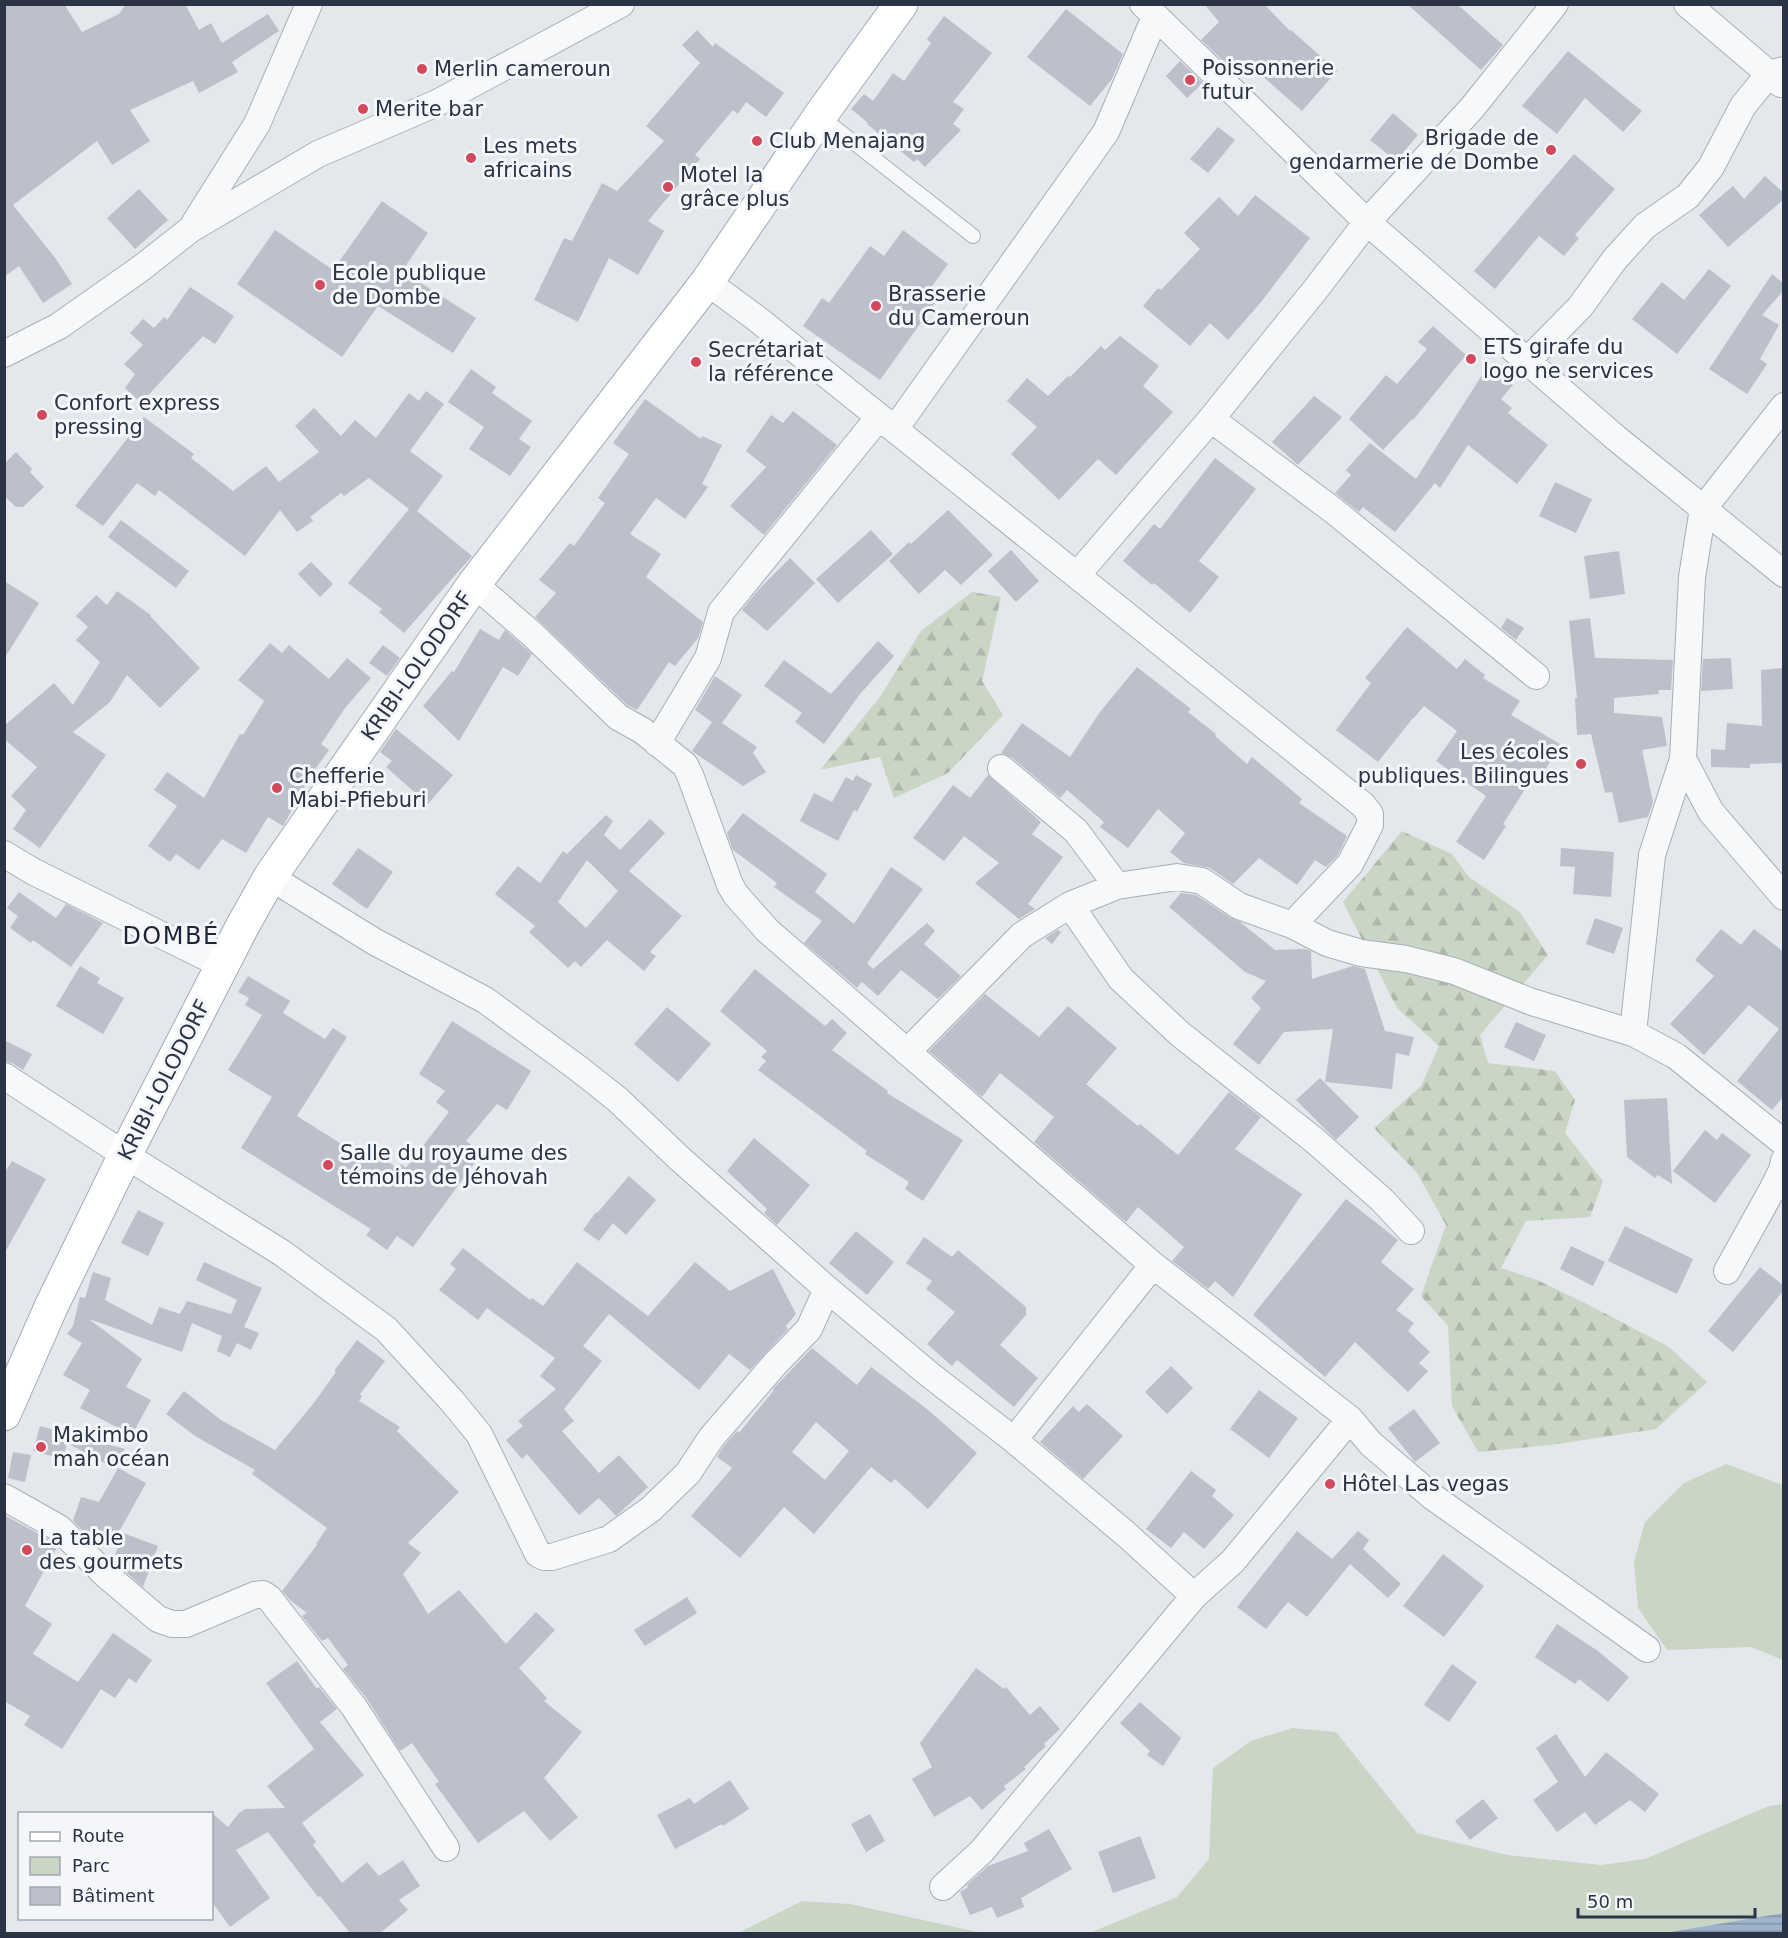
<svg xmlns="http://www.w3.org/2000/svg" width="1788" height="1938" font-family="'DejaVu Sans',sans-serif">
  <defs>
    <pattern id="forest-firs" width="22" height="20" patternUnits="userSpaceOnUse" patternTransform="scale(1.5)"><rect width="22" height="20" fill="#c9d6c5"/><path d="M5 1l3.5 6h-7zM16 11l3.5 6h-7z" fill="#adb8ab"/></pattern>
    <pattern id="water-rules" width="6" height="5" patternUnits="userSpaceOnUse" patternTransform="scale(1.5)"><rect width="6" height="5" fill="#9fb4cc"/><path d="M0 2.5h6" fill="none" stroke="#8293a7"/></pattern>
  </defs>
  <rect width="100%" height="100%" fill="#e4e7ec"/>
  <path fill="#c9d6c5" d="M1726 1464 1783 1485V1660L1751 1647 1667 1650 1638 1608 1634 1562 1645 1522 1684 1483Z
    M1292 1728 1336 1732 1417 1833 1507 1855 1601 1865 1645 1859 1769 1806 1783 1804V1913L1665 1934H1087L1177 1897 1209 1859 1213 1768 1251 1741Z
    M802 1901 850 1904 982 1933H738Z"/>
  <path fill="url(#forest-firs)" d="M972 592 1001 597 982 681 1003 715 948 773 894 798 880 757 820 770 880 697 921 631Z
    M1402 831 1452 854 1469 877 1520 912 1548 955 1480 1035 1488 1063 1555 1071 1575 1100 1565 1133 1603 1181 1590 1217 1526 1221 1501 1268 1537 1280 1587 1304 1669 1347 1707 1382 1656 1429 1551 1445 1478 1452 1452 1406 1448 1326 1421 1296 1446 1225 1417 1173 1374 1128 1421 1086 1439 1046 1397 1008 1343 902Z"/>
  <path fill="url(#water-rules)" d="M1783 1913V1933H1665Z"/>
  <path fill="#bbc0ca" fill-rule="evenodd" d="M4 4H64L82 32 119 14 126 4H185L199 30 211 23 222 43 268 14 279 31 232 62 238 72 199 93 193 81 130 110 150 141 112 165 97 141 13 205 56 259 72 284 43 303 19 266 4 277Z
    M1204 4 1265 5 1290 31 1291 30 1337 71 1302 111 1244 60 1234 71 1201 40 1219 22Z
    M1407 4H1457L1503 45 1481 70Z
    M1066 9 1123 54 1112 79 1090 106 1027 57Z
    M944 16 992 53 953 102 964 109 953 124 961 130 925 167 917 159 914 162 867 124 868 123 851 109 864 94 873 101 893 73 904 81 931 43 927 39Z
    M697 30 713 47 715 43 784 93 766 117 746 102 738 114 733 110 695 155 700 159 648 221 664 231 638 275 609 258 578 322 534 300 564 238 572 241 602 183 617 191 664 141 646 126 700 63 682 45Z
    M1568 51 1642 111 1623 132 1585 98 1557 134 1522 106Z
    M1180 61 1203 83 1187 98 1166 76Z
    M1393 113 1418 135 1396 161 1370 140Z
    M1218 127 1235 140 1208 173 1190 159Z
    M1574 154 1615 189 1575 235 1579 238 1564 256 1539 236 1495 289 1474 271Z
    M1765 176 1784 193V199L1728 247 1699 215 1733 186 1744 199Z
    M139 189 168 220 135 249 107 218Z
    M1255 195 1310 238 1261 302 1228 340 1210 323 1190 346 1143 306 1158 288 1161 290 1200 249 1184 233 1219 197 1238 216Z
    M382 201 428 233 402 271 476 318 453 353 378 306 342 357 237 284 275 230 333 270Z
    M903 230 948 264 930 289 940 296 880 380 803 326 822 298 829 303 870 246 884 256Z
    M1709 269 1731 286 1677 354 1632 319 1662 282 1684 300Z
    M1772 274 1784 284V290L1762 315 1779 325 1760 359 1767 364 1747 394 1709 369Z
    M190 287 234 316 215 344 203 336 141 403 125 388 135 374 124 364 143 345 130 333 143 319 154 328 164 317 167 320Z
    M1433 326 1466 355 1413 420 1412 419 1383 450 1349 419 1386 375 1397 384 1427 349 1418 342Z
    M1120 336 1159 366 1143 386 1173 412 1116 475 1098 459 1059 500 1011 454 1037 427 1007 401 1027 378 1048 396 1068 376 1070 377 1101 346 1105 350Z
    M1489 364 1513 385 1501 399 1512 408 1508 413 1548 445 1517 484 1468 445 1440 488 1435 483 1395 532 1363 507 1359 512 1335 493 1351 475 1346 470 1370 443 1416 479Z
    M471 369 496 387 492 393 532 421 519 439 531 447 510 476 469 449 484 427 448 402Z
    M426 391 444 404 410 451 443 476 417 511 472 556 404 633 379 612 382 609 348 583 409 509 369 478 344 496 341 493 310 517 313 521 297 532 280 510 245 556 159 490 155 496 137 483 103 526 75 506 144 417 194 454 191 458 233 491 266 466 279 482 319 452 295 426 314 408 341 436 355 420 376 438 409 393 419 401Z
    M1314 396 1342 417 1298 465 1272 442Z
    M645 399 701 439 702 436 722 445 702 484 708 487 685 519 656 498 630 534 661 554 646 577 703 622 698 638 675 666 669 662 637 710 627 705 535 617 556 593 539 580 570 543 574 546 605 503 598 498 629 454 613 443Z
    M793 411 837 445 764 535 730 506 766 467 746 451 771 415 783 423Z
    M16 452 32 469 30 472 44 487 23 507H16L4 496V464Z
    M1215 458 1256 489 1199 561 1219 577 1190 613 1154 583 1152 585 1123 561 1154 524 1160 529Z
    M1555 482 1592 499 1576 533 1539 516Z
    M948 510 993 555 961 585 945 570 919 594 889 561 909 542 911 544Z
    M121 520 189 571 176 588 108 537Z
    M871 530 893 554 838 603 816 579Z
    M1011 550 1039 581 1016 602 988 571Z
    M1619 551 1625 594 1590 599 1584 556Z
    M790 558 815 583 767 631 742 610 759 589Z
    M311 562 333 584 320 597 298 574Z
    M4 581 39 603 4 659Z
    M117 591 151 615 150 616 200 668 160 708 127 675 110 702 73 732 106 755 40 848 13 829 26 810 11 796 37 767 4 739V726L54 683 73 705 100 662 76 640 88 627 76 616 96 595 107 605Z
    M1507 618 1524 628 1516 640 1501 628Z
    M1590 618 1595 658 1673 660 1671 690H1658L1659 694 1614 698V713L1662 717 1667 746 1642 750 1653 802 1648 817 1619 823 1612 792 1605 793 1591 734 1577 735 1575 699 1577 698 1569 621Z
    M1407 627 1457 669 1465 659 1485 675 1483 678 1520 701 1511 715 1560 744 1544 772 1538 769 1503 824 1506 826 1484 860 1456 842 1486 796 1436 761 1457 731 1424 706 1414 718H1413L1378 762 1336 730 1371 683 1365 678Z
    M480 629 499 640 505 630 532 654 518 676 503 667 459 741 423 706 452 671 454 672Z
    M878 641 894 656 860 694 824 744 795 722 802 713 764 686 784 660 831 694Z
    M270 643 282 653 289 645 329 679 347 658 371 678 345 708 321 744 329 750 313 772 283 826 268 817 246 853 222 839 199 870 176 854 170 862 148 846 177 806 154 790 167 772 204 798 240 734 243 735 264 701 238 680Z
    M383 645 400 658 387 676 369 663Z
    M1731 658 1733 689 1701 691 1703 659Z
    M1137 667 1191 709 1188 712 1216 734 1215 736 1247 764 1252 757 1302 799 1299 803 1347 836 1338 855 1326 867 1315 860 1297 885 1259 858 1233 884 1210 868 1184 863 1170 852 1185 833 1158 809 1128 848 1100 827 1104 822 1067 790 1060 798 1011 757 1001 753 1022 723 1070 757 1100 712Z
    M1782 668 1784 763 1750 764V768L1711 767V749L1725 750 1727 723 1762 726 1761 670Z
    M715 676 742 695 722 723 757 747 753 753 766 772 743 786 692 751 712 722 695 710Z
    M396 729 453 775 428 804 386 767 392 761 380 752Z
    M856 775 872 784 857 812 854 810 838 841 800 821 814 793 832 802 846 777 853 781Z
    M988 775 1041 822 1032 834 1063 857 1028 904 1035 909 1019 919 975 883 999 863 964 836 944 861 913 838 953 785 970 798Z
    M743 813 827 874 815 892 854 924 891 867 923 889 867 963 873 969 927 923 935 931 924 944 961 976 938 999 901 970 878 996 862 982 857 988 804 943 822 921 774 887 777 883 733 850 727 833Z
    M606 815 613 821 604 835 620 850 650 819 665 833 629 871 682 916 650 952 656 956 644 971 607 940 581 967 575 961 568 968 529 932 535 926 495 894 518 866 540 883 563 851 567 854ZM587 860 618 891 586 928 558 902Z
    M358 848 393 872 367 909 332 884Z
    M1561 848 1614 852 1611 897 1573 894 1575 867 1560 866Z
    M19 892 56 918 66 904 103 923 71 967 33 940 31 943 10 928 18 916 7 908Z
    M1181 893 1196 895 1231 918 1240 922 1275 950 1305 949 1311 951 1312 979 1353 966 1365 969 1385 1031 1414 1037 1409 1056 1396 1053 1392 1089 1325 1082 1333 1029 1284 1032 1259 1065 1233 1044 1261 1008 1251 998 1266 981 1245 972 1169 907Z
    M1595 918 1623 928 1614 954 1586 944Z
    M1721 929 1741 945 1754 929 1784 952V1096L1772 1110 1737 1081 1779 1029 1749 1005 1704 1055 1670 1024 1714 976 1695 960Z
    M1058 930 1061 932 1052 944 1045 938Z
    M80 966 100 978 97 983 124 998 103 1034 56 1006Z
    M755 969 825 1026 832 1019 847 1033 832 1050 888 1091 887 1093 963 1140 923 1201 905 1189 909 1182 865 1154 867 1151 758 1070 766 1061 761 1057 767 1051 720 1011Z
    M248 976 290 1001 283 1013 325 1039 333 1028 347 1037 297 1116 365 1159 371 1151 398 1168 401 1164 406 1168 449 1112 436 1102 445 1091 419 1074 452 1021 531 1071 507 1110 497 1104 466 1141 482 1153 413 1247 397 1236 387 1250 366 1235 371 1229 241 1148 272 1097 228 1070 262 1015 245 1005 249 998 238 992Z
    M985 994 1039 1037 1068 1006 1117 1048 1086 1084 1138 1126 1140 1124 1178 1155 1229 1092 1261 1117 1235 1149 1302 1194 1233 1297 1215 1281 1208 1289 1172 1261 1184 1247 1138 1207 1126 1222 1034 1142 1054 1117 1000 1073 982 1097 929 1051Z
    M667 1007 711 1044 678 1082 634 1044Z
    M1516 1022 1546 1035 1534 1061 1504 1047Z
    M4 1040 32 1054 23 1070 12 1063 4 1061Z
    M1320 1078 1359 1117 1336 1140 1296 1100Z
    M1667 1098 1672 1184 1658 1175 1655 1178 1627 1157 1624 1100Z
    M1705 1130 1717 1140 1722 1133 1751 1155 1715 1203 1673 1171Z
    M754 1138 810 1185 777 1225 764 1213 767 1209 727 1171Z
    M12 1161 46 1179 4 1254V1174Z
    M629 1176 656 1200 626 1235 613 1223 599 1241 583 1230 596 1212 597 1213Z
    M1346 1199 1398 1240 1381 1262 1414 1289 1396 1310 1414 1323 1408 1331 1430 1352 1419 1363 1428 1371 1408 1392 1355 1342 1325 1377 1253 1315Z
    M138 1210 164 1223 148 1256 121 1243Z
    M1625 1226 1693 1259 1677 1294 1608 1261Z
    M856 1231 894 1262 867 1295 829 1263Z
    M924 1237 952 1257 958 1250 1026 1307V1315L1000 1345 1038 1378 1014 1407 957 1360 952 1366 927 1344 955 1312 926 1289 932 1281 906 1263Z
    M1571 1246 1605 1262 1593 1286 1560 1269Z
    M463 1248 530 1300 532 1298 543 1306 577 1262 648 1316 695 1262 730 1291 773 1269 796 1314 786 1326 788 1329 750 1370 729 1354 699 1390 609 1314 583 1346 602 1361 564 1409 574 1421 562 1431 599 1473 619 1455 648 1487 616 1516 599 1498 579 1515 527 1454 522 1459 506 1440 523 1426 518 1421 556 1389 540 1376 555 1358 487 1308 478 1320 439 1290 456 1269 450 1264Z
    M204 1262 262 1288 244 1327 259 1333 251 1350 237 1343 230 1357 217 1351 222 1336 192 1323 182 1352 89 1319 142 1359 126 1387 151 1400 132 1435 80 1408 90 1390 63 1375 82 1343 67 1334 73 1326 80 1297 85 1298 93 1272 111 1278 105 1300 152 1325 159 1307 180 1314 187 1301 231 1314 237 1300 196 1280Z
    M1760 1267 1784 1286V1290L1733 1352 1708 1331Z
    M357 1340 385 1361 360 1394 362 1396 359 1401 400 1427 397 1431 459 1492 408 1543 421 1553 403 1574 428 1614 459 1590 506 1644 536 1612 555 1630 519 1668 547 1698 544 1701 582 1732 544 1778 578 1817 550 1841 524 1811 478 1843 435 1784 439 1782 412 1743 400 1751 367 1699 343 1669 348 1665 328 1638 322 1641 302 1616 307 1613 291 1601 282 1591 317 1545 316 1544 327 1528 252 1474 255 1470 195 1436 166 1414 184 1391 221 1420 275 1450 313 1404 336 1372 334 1371Z
    M812 1348 857 1385 871 1367 927 1409 977 1453 928 1509 895 1479 891 1483 871 1467 814 1534 784 1507 740 1558 691 1516 732 1468 717 1457 723 1447 737 1431 739 1433 774 1390 773 1389ZM816 1422 849 1451 825 1480 792 1452Z
    M1171 1366 1193 1388 1167 1414 1145 1392Z
    M1259 1390 1298 1418 1269 1458 1230 1429Z
    M1087 1404 1123 1436 1083 1479 1040 1442 1073 1406 1079 1412Z
    M1414 1409 1440 1443 1415 1462 1388 1428Z
    M40 1426 62 1432 125 1449 114 1468 67 1443 63 1459 33 1451Z
    M13 1452 31 1455 25 1482 8 1478Z
    M118 1468 146 1483 113 1543 86 1534 73 1521 81 1497 99 1502Z
    M1191 1471 1216 1490 1212 1496 1234 1515 1204 1549 1184 1532 1171 1548 1146 1529Z
    M4 1515 50 1540 57 1547 25 1606 52 1624 33 1654 78 1682 113 1633 152 1660 136 1683 129 1678 115 1698 101 1689 62 1749 24 1725 30 1716 4 1701Z
    M1297 1531 1332 1559 1358 1531 1369 1540 1363 1549 1401 1584 1388 1598 1350 1564 1307 1617 1288 1602 1266 1629 1237 1607Z
    M123 1533 158 1546 143 1587 113 1561Z
    M1443 1554 1484 1586 1444 1637 1403 1606Z
    M687 1597 697 1613 645 1646 634 1630Z
    M1557 1624 1598 1651 1629 1677 1608 1702 1579 1679 1575 1684 1535 1657Z
    M297 1661 317 1689 319 1687 337 1709 320 1722 364 1775 302 1823 316 1842 313 1845 342 1883 367 1862 379 1876 403 1860 420 1886 399 1900 408 1910 379 1934H351L320 1896 318 1897 268 1832 236 1850 270 1898 230 1927 212 1902V1813L228 1827 239 1813 245 1809 285 1808 267 1786 314 1749 266 1683Z
    M1452 1664 1477 1682 1449 1722 1424 1705Z
    M976 1668 1004 1689 1006 1687 1030 1715 1040 1706 1060 1729 1044 1744 1046 1746 1024 1767 1026 1769 1004 1786 1006 1789 982 1810 970 1796 934 1817 912 1779 932 1767 920 1743Z
    M1140 1702 1181 1738 1163 1766 1147 1755 1150 1751 1120 1723Z
    M1556 1734 1585 1777 1606 1752 1659 1794 1645 1812 1630 1800 1595 1825 1585 1812 1557 1832 1533 1800 1558 1782 1536 1748Z
    M730 1780 749 1809 723 1826 722 1824 675 1849 657 1815 690 1798 694 1804Z
    M1483 1799 1498 1818 1470 1840 1455 1821Z
    M870 1814 885 1841 866 1852 851 1824Z
    M1049 1829 1072 1869 1021 1898 1024 1907 997 1918 992 1907 970 1915 960 1892 968 1887 967 1885 988 1866 1028 1851 1024 1843Z
    M1140 1836 1156 1878 1113 1893 1098 1852Z"/>
  <g fill="none" stroke-linecap="round" stroke-linejoin="round">
    <g stroke="#a9aeb7" stroke-width="16">
      <path id="service" d="M820 116 973 236"/>
    </g>
    <g stroke="#a9aeb7" stroke-width="28">
      <path id="minor" d="M1143 4 1367 222 1616 438 1784 574
        M1687 4 1781 84
        M194 224 257 124 309 4
        M707 282 756 318 1363 805 1370 814V825L1350 864 1292 925 1327 943 1361 953 1406 959 1454 971 1532 1002 1633 1033 1676 1056 1784 1143
        M4 354 59 326 140 269 191 229 318 154 437 103 621 4
        M1526 362 1580 307 1615 259 1645 226 1688 196 1711 167 1743 106 1769 74 1784 70
        M1211 419 1334 511 1536 676
        M895 429 1106 132 1155 17
        M1078 574 1211 419 1315 290 1367 222 1472 108 1555 4
        M474 584 532 634 618 717 643 731 685 765 690 775 730 885 736 895 768 931 1153 1265 1350 1419 1371 1444 1433 1497 1647 1649
        M657 743 708 658 721 612 879 417
        M1683 759 1711 812 1784 897
        M1001 768 1076 831 1117 886
        M4 854 34 872 222 965
        M270 877 375 942 485 1000 579 1069 617 1099 679 1158 827 1289 930 1375 1014 1440 1127 1535 1194 1596
        M1070 905 1121 979 1180 1034 1314 1140 1382 1200 1411 1231
        M1633 1033 1652 855 1683 759 1692 577 1703 509 1784 406
        M907 1052 1022 935 1070 905 1117 886 1177 877 1202 881 1239 906 1292 925
        M4 1076 125 1155 282 1253 386 1329 452 1401 479 1434 538 1554 544 1557H552L609 1539 651 1509 688 1473 711 1438 775 1364 809 1329 827 1289
        M1727 1271 1772 1190 1782 1170 1784 1161
        M1014 1440 1153 1265
        M4 1497 59 1528 106 1575 158 1619 172 1624H186L255 1595 263 1594 269 1598 354 1707 446 1848
        M943 1887 982 1851 1194 1596 1233 1561 1350 1419"/>
    </g>
    <g stroke="#a3abb8" stroke-width="35">
      <path id="primary" d="M4 1414 51 1307 125 1155 242 927 270 877 474 584 707 282 820 116 901 4"/>
    </g>
    <use href="#service" stroke="#f7f8fa" stroke-width="14"/>
    <use href="#minor" stroke="#f7f8fa" stroke-width="26"/>
    <use href="#primary" stroke="#fff" stroke-width="33"/>
  </g>
  <g fill="#d1495b" stroke="#f4f6f9" stroke-width="2">
    <circle cx="422" cy="69" r="6"/>
    <circle cx="1190" cy="80" r="6"/>
    <circle cx="363" cy="109" r="6"/>
    <circle cx="757" cy="141" r="6"/>
    <circle cx="1551" cy="150" r="6"/>
    <circle cx="471" cy="158" r="6"/>
    <circle cx="668" cy="187" r="6"/>
    <circle cx="320" cy="285" r="6"/>
    <circle cx="876" cy="306" r="6"/>
    <circle cx="1471" cy="359" r="6"/>
    <circle cx="696" cy="362" r="6"/>
    <circle cx="42" cy="415" r="6"/>
    <circle cx="1581" cy="764" r="6"/>
    <circle cx="277" cy="788" r="6"/>
    <circle cx="328" cy="1165" r="6"/>
    <circle cx="41" cy="1447" r="6"/>
    <circle cx="1330" cy="1484" r="6"/>
    <circle cx="27" cy="1550" r="6"/>
  </g>
  <g text-anchor="middle" stroke-width="6" stroke-linejoin="round" paint-order="stroke">
    <g font-size="21" fill="#2b3445" stroke="#f4f6f9" text-anchor="start">
      <text x="1202" y="75">Poissonnerie<tspan x="1202" dy="24">futur</tspan></text>
      <text x="434" y="76">Merlin cameroun</text>
      <text x="375" y="116">Merite bar</text>
      <text x="1539" y="145" text-anchor="end">Brigade de<tspan x="1539" dy="24">gendarmerie de Dombe</tspan></text>
      <text x="769" y="148">Club Menajang</text>
      <text x="483" y="153">Les mets<tspan x="483" dy="24">africains</tspan></text>
      <text x="680" y="182">Motel la<tspan x="680" dy="24">grâce plus</tspan></text>
      <text x="332" y="280">Ecole publique<tspan x="332" dy="24">de Dombe</tspan></text>
      <text x="888" y="301">Brasserie<tspan x="888" dy="24">du Cameroun</tspan></text>
      <text x="1483" y="354">ETS girafe du<tspan x="1483" dy="24">logo ne services</tspan></text>
      <text x="708" y="357">Secrétariat<tspan x="708" dy="24">la référence</tspan></text>
      <text x="54" y="410">Confort express<tspan x="54" dy="24">pressing</tspan></text>
      <text x="1569" y="759" text-anchor="end">Les écoles<tspan x="1569" dy="24">publiques. Bilingues</tspan></text>
      <text x="289" y="783">Chefferie<tspan x="289" dy="24">Mabi-Pfieburi</tspan></text>
      <text x="340" y="1160">Salle du royaume des<tspan x="340" dy="24">témoins de Jéhovah</tspan></text>
      <text x="53" y="1442">Makimbo<tspan x="53" dy="24">mah océan</tspan></text>
      <text x="1342" y="1491">Hôtel Las vegas</text>
      <text x="39" y="1545">La table<tspan x="39" dy="24">des gourmets</tspan></text>
    </g>
    <g font-size="21" fill="#2b3445" stroke="#f4f6f9">
      <text transform="translate(417 666) rotate(-55)" y="7">KRIBI-LOLODORF</text>
      <text transform="translate(164 1080) rotate(-63)" y="7">KRIBI-LOLODORF</text>
    </g>
    <g font-size="24" letter-spacing="1.5" fill="#1d2536" stroke="#f4f6f9">
      <text x="171" y="944">DOMBÉ</text>
    </g>
  </g>
  <rect width="1788" height="1938" fill="none" stroke="#2b3445" stroke-width="12"/>
  <rect x="18" y="1812" width="195" height="108" fill="#f4f6f9" stroke="#a4a8b1" stroke-width="1.5"/>
  <rect x="30" y="1832" width="30" height="9" fill="#ffffff" stroke="#a4a8b1" stroke-width="1.5"/>
  <text x="72" y="1842" font-size="18" fill="#2b3445">Route</text>
  <rect x="30" y="1857" width="30" height="18" fill="#c9d6c5" stroke="#a4a8b1" stroke-width="1.5"/>
  <text x="72" y="1872" font-size="18" fill="#2b3445">Parc</text>
  <rect x="30" y="1887" width="30" height="18" fill="#bbc0ca" stroke="#a4a8b1" stroke-width="1.5"/>
  <text x="72" y="1902" font-size="18" fill="#2b3445">Bâtiment</text>
  <path d="M1578 1908v9h177v-9" fill="none" stroke="#2b3445" stroke-width="3"/>
  <text x="1587" y="1908" font-size="18" fill="#2b3445" stroke="#f4f6f9" stroke-width="4.5" paint-order="stroke">50 m</text>
</svg>
